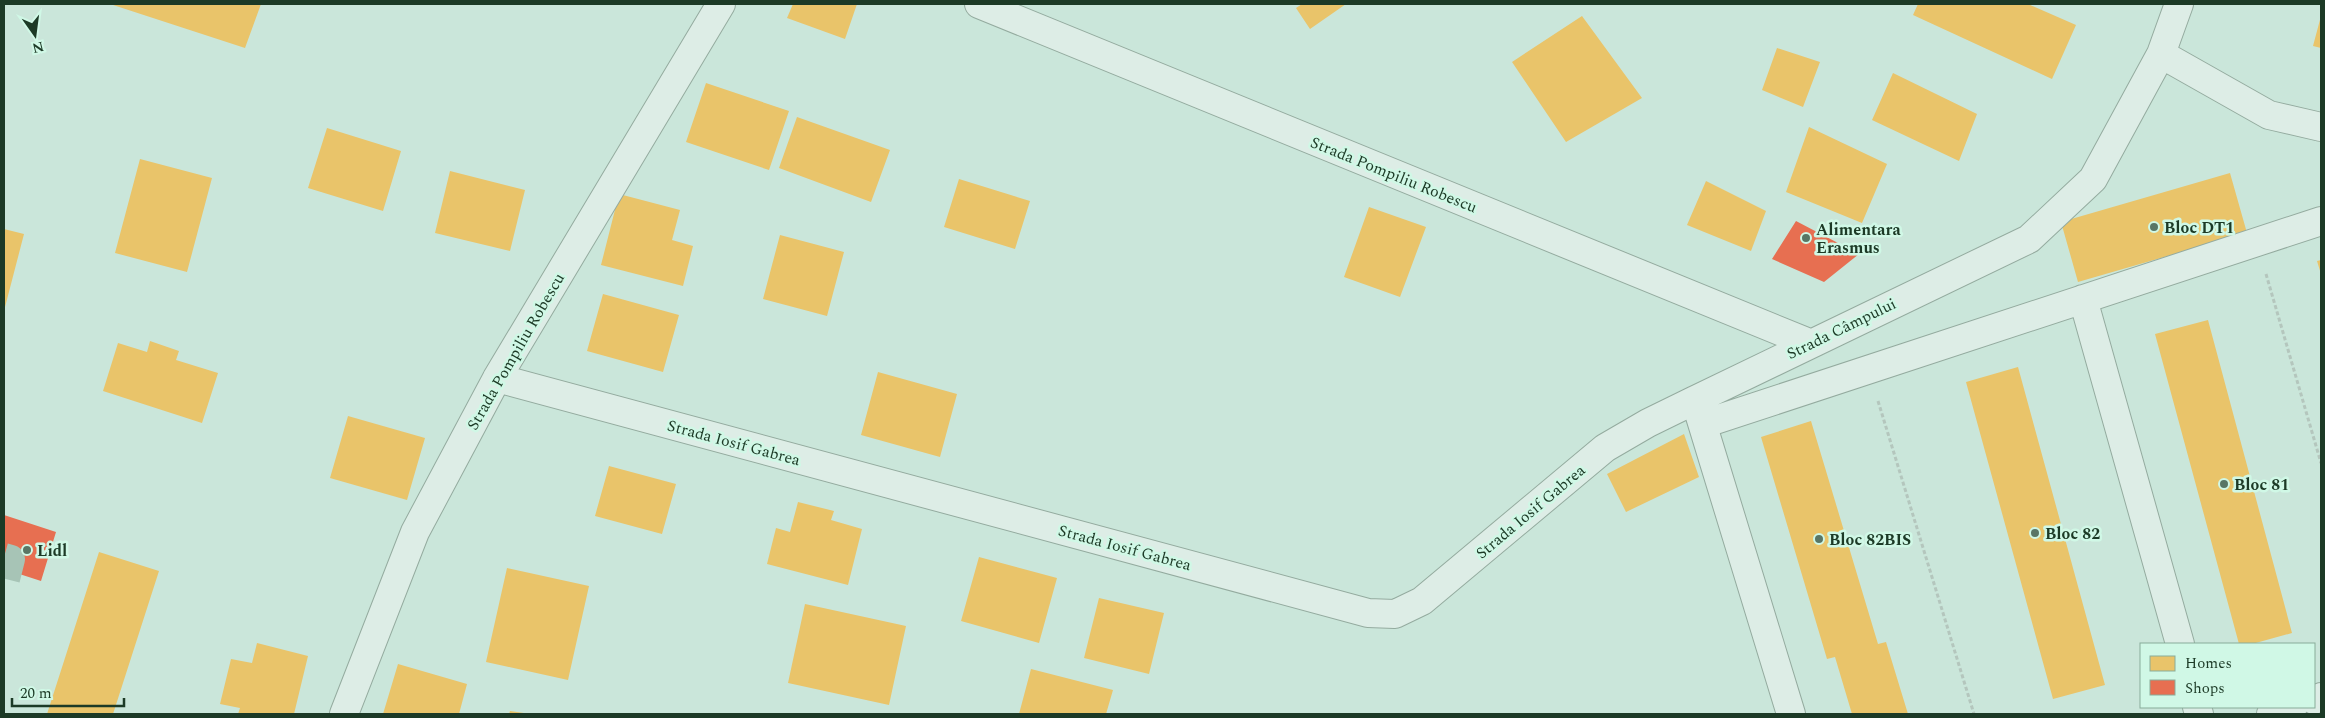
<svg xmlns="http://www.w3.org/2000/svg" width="2325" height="718" font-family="Spectral,serif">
  <rect width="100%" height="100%" fill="#cae6da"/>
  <path fill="#e9c46a" d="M110 4H261L245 48Z
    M793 4H857L845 39 787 18Z
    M1302 4H1346L1310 29 1296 8Z
    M1918 4H2028L2076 25 2052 79 1913 15Z
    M1582 16 1642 98 1566 142 1512 62Z
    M2321 16V48L2313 46Z
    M1777 48 1820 62 1803 107 1762 90Z
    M1893 73 1977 114 1959 161 1872 120Z
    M706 83 789 111 769 170 686 142Z
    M797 117 890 150 871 202 779 168Z
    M1809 127 1887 164 1862 223 1786 192Z
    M327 128 401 151 383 211 308 188Z
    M140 159 212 178 187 272 115 253Z
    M450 171 525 190 510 251 435 233Z
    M2230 173 2247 233 2078 282 2061 222Z
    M959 179 1030 201 1015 249 944 227Z
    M1706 181 1766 211 1751 251 1687 225Z
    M619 194 680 210 672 240 693 246 683 286 601 265Z
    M1369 207 1426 227 1400 297 1344 277Z
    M4 229 24 234 4 311Z
    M780 235 844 252 827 316 763 299Z
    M2321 260V274L2317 261Z
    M603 294 679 315 663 372 587 351Z
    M2208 320 2292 633 2252 644H2239L2155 334Z
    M150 341 179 351 176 360 218 373 202 423 103 391 118 343 147 352Z
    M2018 367 2105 685 2053 699 1966 382Z
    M878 372 957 394 940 457 861 435Z
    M348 416 425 438 407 500 330 478Z
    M1811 421 1878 644 1886 642 1908 714H1852L1835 657 1827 659 1761 437Z
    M1684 434 1699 477 1626 512 1607 474Z
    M609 466 676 484 662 534 595 516Z
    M798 502 834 511 831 520 862 529 848 585 767 564 776 528 790 532Z
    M99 552 159 571 113 714H47Z
    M979 557 1057 578 1039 643 961 621Z
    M507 568 589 586 568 680 486 662Z
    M1099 598 1164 613 1149 674 1084 658Z
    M805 604 906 626 889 705 788 683Z
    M257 643 308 656 294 714H238L240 708 220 704 231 659 252 663Z
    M398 664 467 684 459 714H383Z
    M1031 669 1113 690 1106 714H1019Z
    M510 711 524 713V714H509Z"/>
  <path fill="#e76f51" d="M1796 221 1859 254 1824 282 1772 259Z
    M4 515 56 532 41 581 4 569Z"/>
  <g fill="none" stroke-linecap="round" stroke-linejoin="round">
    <path stroke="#a7c4b6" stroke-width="28" stroke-dasharray="28 14" stroke-linecap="butt" d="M4 557 11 559 4 587"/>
    <g stroke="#94ab9f" stroke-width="30">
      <path id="minor" d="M979 4 1809 343
        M2161 54 2269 115 2321 127
        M2083 299 2180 644
        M497 378 1368 613 1395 614 1422 601 1605 448 1648 423 1695 400
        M1703 424 2321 221
        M2314 700 2321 697
        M2197 707 2199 714
        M344 714 415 532 497 378 721 4
        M1791 714 1695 400 2029 239 2093 179 2161 54 2179 4
        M2271 714 2293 707"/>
    </g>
    <path stroke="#b4c6bd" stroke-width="3" stroke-dasharray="4 2.5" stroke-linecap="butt" d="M2266 274 2321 463
      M1878 401 1974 714"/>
    <use href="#minor" stroke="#ddede6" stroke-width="28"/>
  </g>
  <g fill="#597665" stroke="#d0f8e6" stroke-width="2">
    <circle cx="2154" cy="227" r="5"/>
    <circle cx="1806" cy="238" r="5"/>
    <circle cx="2224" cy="484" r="5"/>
    <circle cx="2035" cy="533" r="5"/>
    <circle cx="1819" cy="539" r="5"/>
    <circle cx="27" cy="550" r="5"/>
  </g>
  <g text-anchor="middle" stroke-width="5" stroke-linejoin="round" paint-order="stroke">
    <g font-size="16" fill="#1c3a26" stroke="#d0f8e6">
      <text transform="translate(1394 174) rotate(22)" y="6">Strada Pompiliu Robescu</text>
      <text transform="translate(1841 328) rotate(-26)" y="6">Strada Câmpului</text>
      <text transform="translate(515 351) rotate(-60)" y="6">Strada Pompiliu Robescu</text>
      <text transform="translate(734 442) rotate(15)" y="6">Strada Iosif Gabrea</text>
      <text transform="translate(1530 511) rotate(-40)" y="6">Strada Iosif Gabrea</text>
      <text transform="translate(1125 547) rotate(15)" y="6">Strada Iosif Gabrea</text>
    </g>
    <g font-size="16" font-weight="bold" fill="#1c3a26" stroke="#d0f8e6" text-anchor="start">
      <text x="2164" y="233">Bloc DT1</text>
      <text x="1816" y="235">Alimentara<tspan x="1816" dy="18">Erasmus</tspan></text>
      <text x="2234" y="490">Bloc 81</text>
      <text x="2045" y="539">Bloc 82</text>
      <text x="1829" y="545">Bloc 82BIS</text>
      <text x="37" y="556">Lidl</text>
    </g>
  </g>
  <rect width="2325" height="718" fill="none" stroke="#1c3a26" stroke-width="10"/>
  <rect x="2140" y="643" width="175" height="65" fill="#d0f8e6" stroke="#88ac99"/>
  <rect x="2150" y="656" width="25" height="15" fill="#e9c46a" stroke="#88ac99"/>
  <text x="2185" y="668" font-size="15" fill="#1c3a26">Homes</text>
  <rect x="2150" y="680" width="25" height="15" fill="#e76f51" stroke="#88ac99"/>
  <text x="2185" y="693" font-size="15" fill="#1c3a26">Shops</text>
  <g transform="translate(35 35) rotate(166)" stroke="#d0f8e6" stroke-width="4" paint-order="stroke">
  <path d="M0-4L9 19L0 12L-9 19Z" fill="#1c3a26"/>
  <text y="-8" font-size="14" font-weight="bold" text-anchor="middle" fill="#1c3a26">N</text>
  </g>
  <path d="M12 698v8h112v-8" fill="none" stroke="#1c3a26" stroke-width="2.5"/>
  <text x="20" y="698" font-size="15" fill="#1c3a26" stroke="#d0f8e6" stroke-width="4" paint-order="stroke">20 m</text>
</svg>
